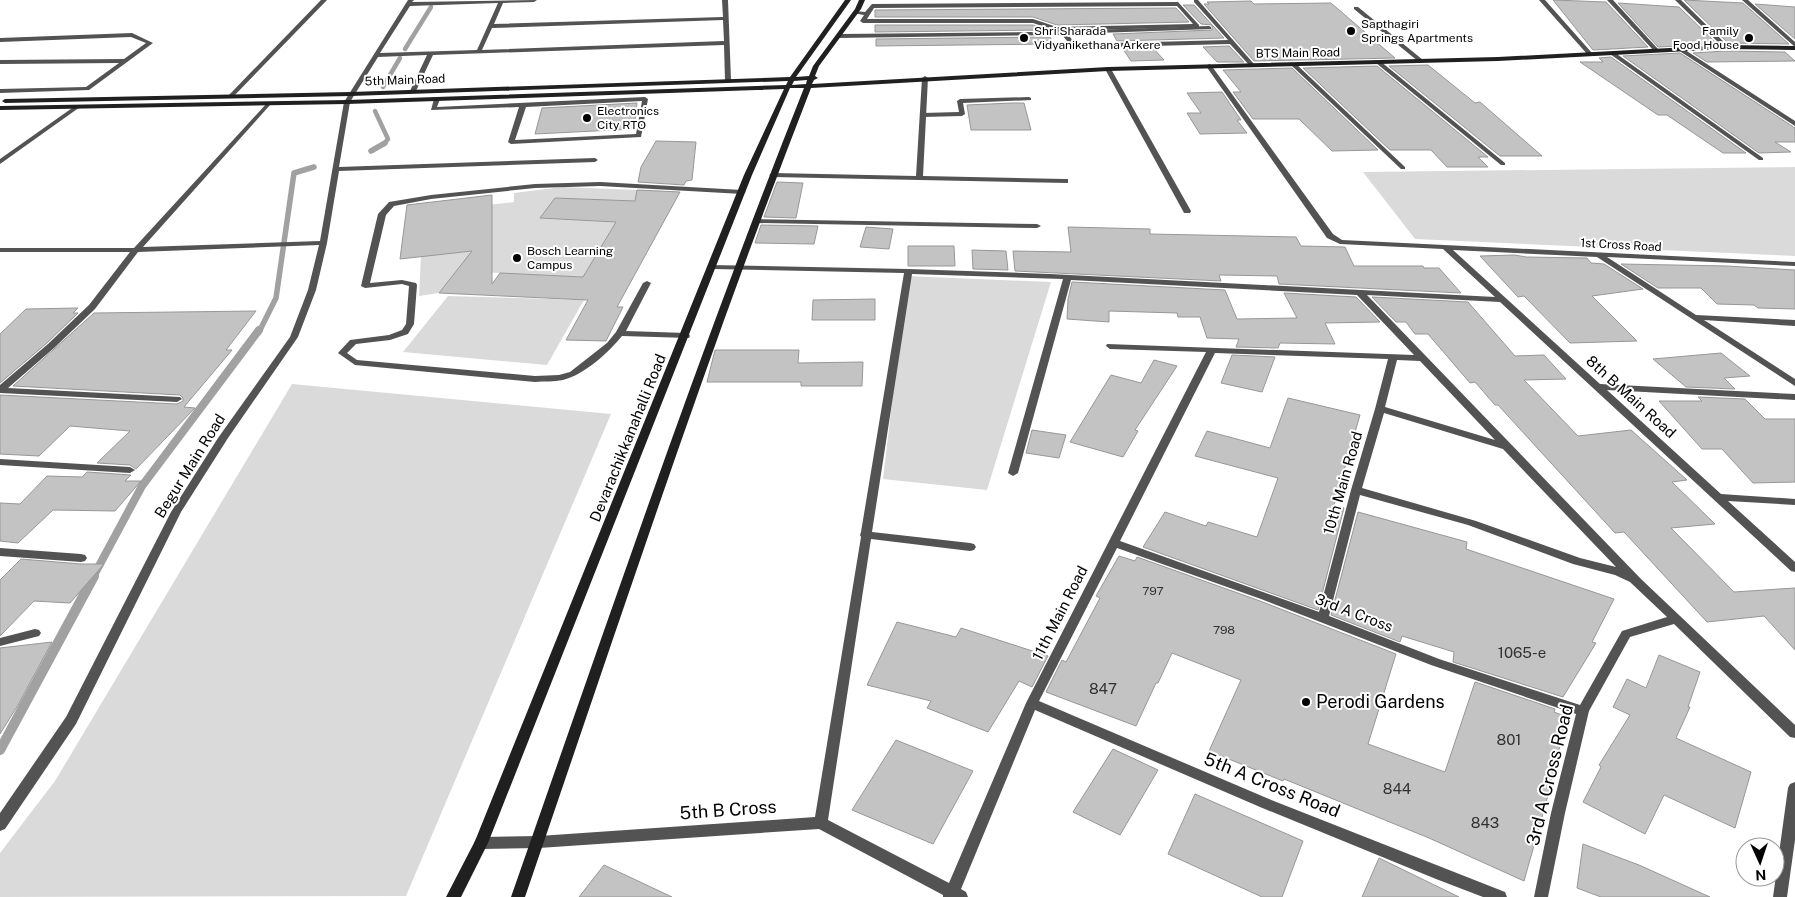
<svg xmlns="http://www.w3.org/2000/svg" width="1795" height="897" font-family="'Public Sans',sans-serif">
  <rect width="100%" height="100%" fill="#fff"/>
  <path fill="#dadada" d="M1795 167V256L1415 239 1363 172Z
    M563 187 662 191 656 202 555 198 541 218 616 222 583 277 456 271 439 293 419 296 421 256 492 248V235L438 241 441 210 514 202V193Z
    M907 276 1051 282 987 490 883 479Z
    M448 296 584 300 547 365 403 352Z
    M292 384 611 414 406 896 0 897V853L55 781Z"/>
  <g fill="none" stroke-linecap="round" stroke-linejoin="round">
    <path stroke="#a1a1a1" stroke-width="4.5" d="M405 49 431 7
      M383 87 400 58
      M375 111 388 139 384 144"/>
    <path stroke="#a1a1a1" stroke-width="5.5" d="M371 151 385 143
      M259 332 276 298 294 173 314 167"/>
    <path stroke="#a1a1a1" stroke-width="8" d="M93 577 142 486 259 330"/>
    <path stroke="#a1a1a1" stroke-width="10" d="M0 750 94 576"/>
  </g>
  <path fill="#c3c3c3" stroke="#979797" d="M1553 0 1606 2 1648 47 1593 50Z
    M1684 0 1743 3 1789 44 1728 43Z
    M1251 1 1254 4 1331 3 1395 58 1254 61 1204 4H1209L1207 2Z
    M1618 3 1679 7 1717 44 1658 47Z
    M1755 4 1795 7V39Z
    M1183 5H1194L1224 38 1117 41 1113 34 1212 30V25L1201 24Z
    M1176 8 1189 22 1057 25 1033 17H875V10Z
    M875 25H1033L1047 30 875 32Z
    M1050 37 1054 44 876 46V39Z
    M1229 46 1244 62H1217L1203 47Z
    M1153 48 1164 60 1131 61 1123 49Z
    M1726 51 1785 52 1795 61 1707 62 1693 53Z
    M1680 53 1795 128V142H1775L1791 152 1759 153 1623 56Z
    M1611 57 1746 153H1723L1667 115H1658L1580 62H1603L1599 58Z
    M1428 65 1475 103 1480 102 1542 156H1500L1389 66Z
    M1377 66 1488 157H1478L1488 167H1447L1431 150H1390L1303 68Z
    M1292 68 1378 150 1332 151 1299 119H1253L1233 92H1241L1223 70Z
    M1222 92 1241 120H1237L1247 133 1200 134 1187 113H1201L1187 93Z
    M637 103 634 129 535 134 542 108Z
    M1012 103H1024L1031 130H971L967 105Z
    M656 141 696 142 692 180 686 181 684 185 638 182 641 167Z
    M777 182 803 183 796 218 764 217Z
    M637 190 680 192 617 307H623L606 341 566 340 588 300 439 293 472 251 400 259 407 205 492 195V284L500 273 583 277 616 222 540 218 555 198 635 201Z
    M761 225 818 226 814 244 755 243Z
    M866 227 893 229 889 249 860 247Z
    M1068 227 1150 229V234L1296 237 1301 246 1345 247 1354 266H1423L1424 268H1439L1461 293 1279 284 1277 276 1219 275 1221 281 1015 271 1013 251 1071 252Z
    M908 246H954L955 266H908Z
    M972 250 1006 251 1008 270 973 269Z
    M1515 255 1526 257 1587 258 1591 263 1604 264 1643 289 1592 296 1637 341 1570 343 1524 296 1518 297 1480 256Z
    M1621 264 1727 266 1795 270V309L1758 308 1754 305 1717 304 1701 288H1658Z
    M1072 282 1225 290 1237 319 1297 318 1284 293 1356 297 1380 322 1325 323 1335 344 1280 343 1278 348 1236 347 1239 339 1207 338 1200 317H1178L1177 313 1109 311V322L1067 319 1068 299Z
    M1372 297 1468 302 1515 356 1544 355 1566 379 1524 380 1578 436 1631 430 1687 480 1672 482 1715 524 1671 528 1734 592 1795 588V650L1764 616 1707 622 1624 532 1615 533 1498 405H1495L1475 382 1470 383 1428 334H1415L1406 322H1396Z
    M875 299V320H812L813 300Z
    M78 308 73 313H78L47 343 0 383V334L26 309Z
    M256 311 226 350H232L184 407 195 408 136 469 130 465 97 463 130 431 70 426 39 456 0 454V395L177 404 183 401V398L180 395 13 386 94 313Z
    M715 350H799L798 363 863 362 862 386H801V382H707Z
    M1721 353 1750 376 1724 378 1735 389 1686 387 1653 359Z
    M1232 355 1275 357 1262 392 1221 383Z
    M1154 360 1177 366 1135 430 1138 431 1123 457 1070 442 1111 375 1141 383Z
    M1698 397 1745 399 1765 419H1795V482L1753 483 1722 449H1702L1659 401H1702Z
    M1288 398 1360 415 1334 505 1344 508 1318 610 1143 547 1165 512 1206 526 1208 522 1257 537 1278 478 1195 456 1207 431 1270 448Z
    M1032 430 1066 435 1059 458 1026 453Z
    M87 472 131 475 125 481H141L115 511 53 510 18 543 0 541V503L20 504 47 476 82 477Z
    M1358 512 1467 542 1466 549 1614 599 1592 642 1596 643 1563 697 1453 662 1454 652 1402 636 1400 642 1331 615Z
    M1119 556 1135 561 1137 557 1260 601 1396 654 1368 744 1445 772 1475 682 1555 709 1554 712 1567 717 1546 803 1524 881 1429 838 1284 779 1283 781 1209 751 1241 680 1172 653 1158 683H1156L1136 726 1046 692 1062 660 1066 662 1100 598 1096 596Z
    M21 559 81 564H104L70 603 34 601 0 636V580Z
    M897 622 956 637 961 628 1048 656 1032 687 1019 681 988 732 927 708 931 701 867 685Z
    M52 642 18 705 0 734V648Z
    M1659 655 1700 672 1688 707H1690L1676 738 1751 772 1735 828 1664 795 1645 834 1583 802 1601 767 1599 765 1630 715 1613 707 1627 679 1646 688Z
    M896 740 973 771 933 844 852 810Z
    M1113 749 1158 770 1120 835 1073 812Z
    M1195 794 1303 841 1282 897H1262L1168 854Z
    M1583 844 1639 865 1710 897H1601L1577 888Z
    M1379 858 1459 897H1362Z
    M604 865 672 897H579Z"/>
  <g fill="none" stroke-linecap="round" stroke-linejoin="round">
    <path fill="#535353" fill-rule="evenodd" d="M1178 2 1199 25V27L1057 31 1033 23H863L860 21 864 15 852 13 855 11 865 12 872 4ZM1177 6 1193 24 1057 27 1033 19H867L874 8Z
      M1354 7H1358L1423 60V62H1419L1354 9Z
      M132 33 153 43 89 90 0 93V89L86 87 119 63 0 64V60L124 59 146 43 131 37 0 42V38Z
      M437 97 440 99 437 107 645 97 648 99 641 137 511 144 508 142 519 107 431 110 434 99ZM642 101 636 134 515 140 526 107Z
      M1029 97 1031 98V100L963 103 965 114 962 116 923 117 920 115 923 113 959 112 957 101 960 99Z
      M600 182 742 190 746 192 742 194 600 186 535 188 431 199 394 206 386 215 370 283 402 280 416 283 417 285 414 324 408 334 390 340 356 344 347 353 357 360 535 376 559 375 570 372 607 343 616 332 643 283 647 281 651 283 626 331 686 333 689 334 690 336 689 338 622 336C609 352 584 375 563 380 554 382 544 381 535 382L355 365 338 353 350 340 389 335 402 330 406 324 409 286 402 284 365 288 361 286 378 214 389 202 431 195 535 184Z"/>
    <path fill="#535353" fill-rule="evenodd" d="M321 0H327L233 97H229V95Z
      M408 0H414L412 2 537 0 534 2 503 3 494 24 723 17 722 0H728L731 80 728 82 725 80 724 45 433 55 416 91 413 93 410 91 427 55 378 57 350 102 339 167 595 158 598 160 595 162 339 171 327 243 316 290 298 337 228 438 181 512 76 724 5 829 0 831V813L66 717 171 512 218 438 290 337 308 290 319 245 138 252 95 309 54 348 8 388 180 397 182 399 177 402 0 393V385L48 344 89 305 130 252H0V248H134L268 102 270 103V105L143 247 320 241 344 102ZM498 3 477 50 380 53 410 6ZM723 20 724 41 482 50 492 28Z
      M1194 0H1198L1254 64V66H1250L1230 44 1073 48 1062 35 839 38 836 36 839 34 1032 32 1209 26 1211 27V29L1068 34 1075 44 1228 40 1194 2Z
      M1539 0H1545L1592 53V55H1588Z
      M1607 0H1613L1658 49V51H1654Z
      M1675 0H1681L1728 46V48H1724Z
      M1742 0H1748L1795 42V47Z
      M1678 48H1682L1795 121V126L1678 50Z
      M1610 52H1614L1763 158V160H1759L1610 54Z
      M1376 61H1380L1505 163V165H1501L1376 63Z
      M1291 63H1295L1405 167V169H1401L1291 65Z
      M1209 64 1211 65 1333 234 1342 240 1795 262V266L1607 257 1696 315 1795 320V326L1704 320 1795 379V386L1597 257 1453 250 1600 384 1795 394V400L1607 390 1721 494 1795 499V505L1728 501 1795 562V572L1791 571 1500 302 1367 295 1641 579 1795 725V738L1790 737 1674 624 1630 637 1589 711 1565 813 1548 897H1534L1551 813 1576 714 1431 665 1261 599 1117 548 1039 701 1269 799 1505 892 1507 897H1483L1436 879 1260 807 1035 710 961 889 966 892 968 897H943V895L819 829 539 848 481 849 476 847 474 843 476 839 481 837 539 836 815 817 861 537 860 535 861 532 904 273 713 269 709 267 710 265 908 269 1050 274 1495 297 1443 249 1340 244 1327 238 1206 66ZM912 274 1063 279 1008 473 1013 476 1018 473 1071 280 1357 295 1414 355 1107 344 1106 346 1110 349 1206 352 1026 703 949 883 828 820 871 539 970 551 974 550 976 547 974 544 970 543 872 532ZM1215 353 1388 359 1375 409 1351 490 1319 612 1120 541ZM1397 360 1420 361 1495 440 1385 407ZM1384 413 1503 449 1616 567 1580 558 1476 521 1362 488ZM1360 495 1468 525 1573 564 1615 575 1630 582 1667 617 1622 631 1580 705 1439 659 1329 616Z
      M1108 67 1111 69 1191 211 1190 213H1184L1183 211 1105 69Z
      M925 76 928 78 923 176 1065 179H1068V183L773 177 769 175 773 173 916 176 922 78Z
      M75 106 80 107 0 164V159Z
      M754 219 1037 224 1041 226 1037 228 757 223H754Z
      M0 459 130 467 135 470 130 473 0 465Z
      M0 548 81 554 85 555 87 558 85 561 81 562 0 556Z
      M35 629 39 630 41 633 39 636 0 646V638Z
      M1795 782V840L1787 897H1773L1788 788 1790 784Z"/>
    <path fill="#202020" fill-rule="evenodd" d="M845 0H851L796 77 809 76 813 66 855 9 859 0H865L861 9 819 66 815 76 818 78 814 80 812 84 1108 67 1498 57 1726 45 1795 46V50L1726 49 1498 61 1108 71 811 88C707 354 618 626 525 897H511C606 626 698 354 804 88H790L752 175 488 843 461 897H446L475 841 744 175 784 89 347 104 0 110V106L347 100 786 85 788 81 351 96 5 103 2 101 5 99 351 92 790 77ZM807 80 806 84 792 85 794 81Z"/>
  </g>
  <g fill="#000" stroke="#fff" stroke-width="2">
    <circle cx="1351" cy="31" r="5"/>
    <circle cx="1024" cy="38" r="5"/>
    <circle cx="1749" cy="38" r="5"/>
    <circle cx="587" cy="118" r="5"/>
    <circle cx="517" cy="258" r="5"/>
    <circle cx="1306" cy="702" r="5"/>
  </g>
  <g text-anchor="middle" stroke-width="4" stroke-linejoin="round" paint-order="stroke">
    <g font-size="12" fill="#000" stroke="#fff" text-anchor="start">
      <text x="1361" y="28">Sapthagiri<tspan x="1361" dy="14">Springs Apartments</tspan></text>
      <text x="1034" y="35">Shri Sharada<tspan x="1034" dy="14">Vidyanikethana Arkere</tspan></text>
      <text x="1739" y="35" text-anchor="end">Family<tspan x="1739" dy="14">Food House</tspan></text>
      <text x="597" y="115">Electronics<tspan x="597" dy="14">City RTO</tspan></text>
      <text x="527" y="255">Bosch Learning<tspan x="527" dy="14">Campus</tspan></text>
    </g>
    <g font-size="12" fill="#000" stroke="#fff">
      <text transform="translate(1298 53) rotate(-1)" y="4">BTS Main Road</text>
      <text transform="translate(405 80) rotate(-2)" y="4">5th Main Road</text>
      <text transform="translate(1621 245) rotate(3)" y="4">1st Cross Road</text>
    </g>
    <g font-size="12" fill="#313131">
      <text x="1153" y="595">797</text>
      <text x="1224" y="634">798</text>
    </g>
    <g font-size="15" fill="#000" stroke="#fff">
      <text transform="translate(1631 397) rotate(42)" y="5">8th B Main Road</text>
      <text transform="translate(628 438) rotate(-68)" y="5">Devarachikkanahalli Road</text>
      <text transform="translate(190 466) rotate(-58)" y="5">Begur Main Road</text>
      <text transform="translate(1343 483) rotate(-74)" y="5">10th Main Road</text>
      <text transform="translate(1060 613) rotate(-63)" y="5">11th Main Road</text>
      <text transform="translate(1354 613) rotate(21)" y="5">3rd A Cross</text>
    </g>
    <g font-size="15" fill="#313131">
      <text x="1522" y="658">1065-e</text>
      <text x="1103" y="694">847</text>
      <text x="1509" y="745">801</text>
      <text x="1397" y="794">844</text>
      <text x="1485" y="828">843</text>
    </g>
    <g font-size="18" fill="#000" stroke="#fff" text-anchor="start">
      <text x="1316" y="708">Perodi Gardens</text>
    </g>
    <g font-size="18" fill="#000" stroke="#fff">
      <text transform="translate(1550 775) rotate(-76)" y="6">3rd A Cross Road</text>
      <text transform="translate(1272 785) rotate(22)" y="6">5th A Cross Road</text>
      <text transform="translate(728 810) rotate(-4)" y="6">5th B Cross</text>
    </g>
  </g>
  <g transform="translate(1760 862) rotate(177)"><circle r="24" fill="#ffffff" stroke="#999999"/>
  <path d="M0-4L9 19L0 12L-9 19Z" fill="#000000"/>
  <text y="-8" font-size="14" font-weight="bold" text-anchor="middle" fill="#000000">N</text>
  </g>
</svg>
